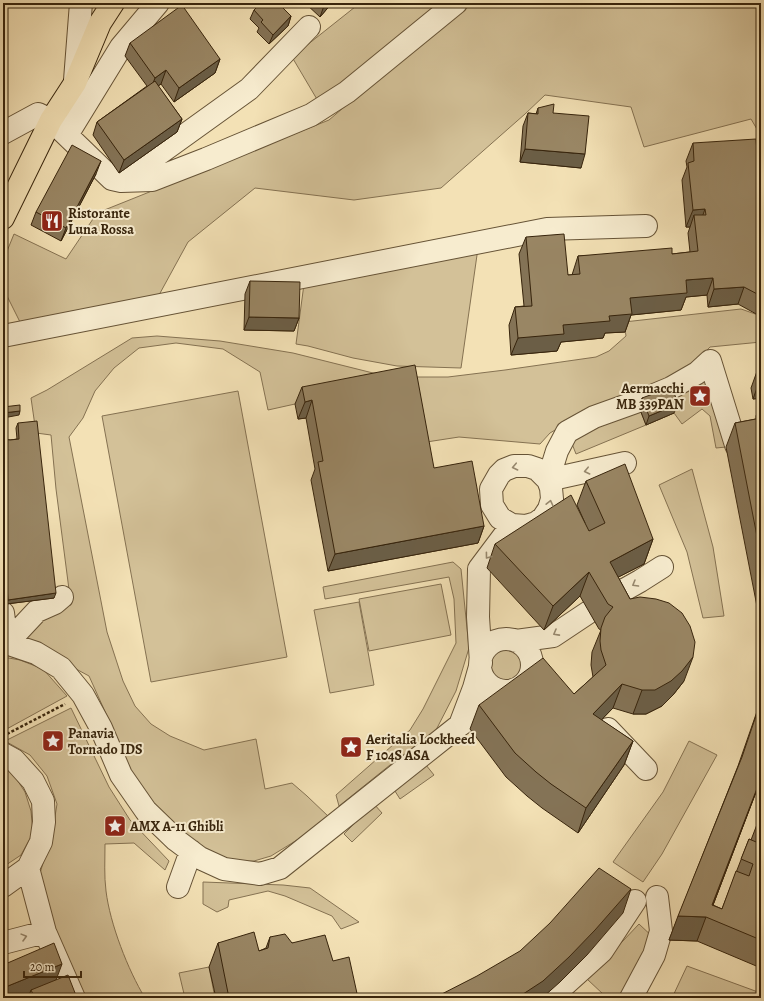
<svg xmlns="http://www.w3.org/2000/svg" width="764" height="1001" font-family="Alegreya,serif">
  <rect width="100%" height="100%" fill="#f3e1b5"/>
  <filter id="stains"><feTurbulence type="fractalNoise" baseFrequency=".005" numOctaves="4"/><feColorMatrix values="0 0 0 0 .2 0 0 0 0 .09 0 0 0 0 .02 0 0 0 .5 -.17"/></filter>
  <radialGradient id="worn" r=".72"><stop offset=".6" stop-color="#630" stop-opacity="0"/><stop offset="1" stop-color="#630" stop-opacity=".3"/></radialGradient>
  <path fill="#d3c198" stroke="#857252" d="M360 3H446L318 101 292 57Z
    M466 3H761V136L751 119 644 147 631 107 545 95 525 114 441 188 354 200 255 188 188 242 159 295 20 322 3 288V261L14 234 66 259 97 213 329 120Z
    M478 248 461 368 397 366 353 358 308 346 296 344 304 284Z
    M741 309 761 316V342L710 347 682 376 574 419 550 433 540 444 459 437 420 443 408 383 295 404 268 410 260 372 223 349 176 343 139 348 114 368 95 391 83 418 69 437 107 632 123 681 135 706 151 724 170 736 204 750 256 739 265 789 292 783 307 796 329 817 297 840 271 856 254 861 230 862 206 850 161 816 134 779 112 727 89 676 17 637 49 610 71 605 56 489 51 435 36 433 31 398 47 390 132 338 157 336 220 341 293 353 373 373 409 377H448L505 370 596 357 609 351 626 336 624 322Z
    M710 373 726 447 716 448 710 416 702 409 682 424 674 413 668 396Z
    M238 391 287 657 151 682 102 416Z
    M639 407 646 425 576 454 569 436Z
    M692 469 713 547 724 616 703 618 687 552 659 485Z
    M453 562 461 569 469 648 456 691 435 732 390 765 339 806 336 795 410 730 423 709 456 643 454 599 449 577 325 599 323 587Z
    M441 584 451 635 369 651 359 599Z
    M359 602 374 685 330 693 314 610Z
    M488 666a17 17 0 1 1 34 0a17 17 0 1 1-34 0Z
    M3 657 20 660 43 669 67 696 3 731Z
    M71 708 109 787 130 820 169 861 165 870 134 843 105 844C105 860 104 876 106 891 110 924 128 970 145 998H83L70 971 38 880 53 829 57 804 47 776 30 755 5 741Z
    M689 741 717 755 662 854 643 882 613 862 663 792Z
    M426 765 434 775 400 799 393 788Z
    M3 768 12 772 25 792 31 811 33 833 21 855 3 867Z
    M374 804 382 813 352 842 344 834Z
    M203 882 283 885 310 888 359 922 341 929 332 916 285 896 268 891 229 900 228 907 217 912 203 904Z
    M639 924 655 939 625 998H600L604 995 587 979Z
    M687 966 758 992 755 998H672Z
    M209 967 215 998H185L179 973Z"/>
  <g fill="none" stroke-linecap="round" stroke-linejoin="round">
    <g stroke="#665336" stroke-width="24">
      <path id="minor" d="M75 80 81 3
        M3 133 38 114 51 120 112 179 121 181 249 89 309 27
        M67 135 121 47 158 3
        M121 181 152 180 206 159 311 115 347 92 456 3
        M3 336 547 229 646 226
        M548 480 537 469 528 466H514L504 470 499 475 491 489 492 505 500 518 512 525 526 526 536 523 543 518 549 509 552 499 551 488 548 480 557 451 567 432 594 417 647 398 671 388 697 373 710 361 736 445
        M548 480 625 463
        M608 599 640 581 662 567
        M3 613 7 643
        M480 665a26 26 0 1 1 52 0a26 26 0 1 1-52 0Z
        M516 641 553 636 589 612
        M3 642 36 653 61 668 83 695 101 728 121 775 146 811 176 840 200 858 224 869 260 874 280 868 460 725 499 697
        M7 643 37 611 55 603 62 597
        M460 725 474 688 481 663 478 617 479 569 512 525
        M608 729 646 769
        M3 754 14 760 33 781 43 801 44 822 41 842 28 868 3 886
        M28 868 45 932 74 998
        M178 887 191 851
        M3 943 45 932
        M550 998 602 951 635 901
        M631 998 654 955 661 931 657 897"/>
    </g>
    <g stroke="#37240c" stroke-width="24">
      <path id="major" d="M3 218 51 120 75 83 100 23 113 3"/>
    </g>
    <path stroke="#37240c" stroke-width="2.5" stroke-dasharray="3 2" stroke-linecap="butt" d="M7 734 65 704"/>
    <use href="#minor" stroke="#f7eccf" stroke-width="22"/>
    <use href="#major" stroke="#f3e1b5" stroke-width="22"/>
  </g>
  <path fill="#847356" stroke="#37240c" d="M305 3H332L320 17Z
    M254 10 291 16 288 26 269 44 257 32 259 28 250 19Z
    M130 43 220 59 215 73 174 102 161 84 158 86 182 119 177 132 119 173 93 135 97 122 147 86 125 56Z
    M538 108 553 113 581 168 520 162 523 126 528 113 536 114Z
    M693 143 761 208V315H758L738 304 708 307 707 295 686 297 681 310 631 315 625 332 605 333 603 338 561 342 557 351 511 355 509 325 515 307 524 306 519 254 526 237 568 275H572L578 256 672 254 690 252 688 233 690 227H686L682 180 687 167 686 161Z
    M96 174 61 241 31 225 36 212Z
    M250 281 299 318 294 331 244 330 245 294Z
    M760 363H761V398L753 399 751 388Z
    M302 387 434 468 484 526 478 543 328 571 311 480 315 469 306 418 298 419 295 404Z
    M642 398 674 413 646 425 639 407Z
    M761 401V627L726 447 735 423 756 419V416Z
    M18 423 54 598 6 604 3 559V439L10 440 17 439 16 428Z
    M586 481 653 539 644 564 618 577 630 599 684 681 673 695 662 706 646 714H633L613 708 601 720 633 741 624 765 578 833 542 808 527 796 506 777 470 729 479 705 574 694 593 677 591 665 592 652 601 630 599 629 580 596 544 630 487 568 495 544 585 523 577 505Z
    M761 700V779L713 905 722 909 749 839 751 840 761 814V968L697 941 669 940 738 766Z
    M270 937 292 943 333 961 358 998H216L209 967 218 943 259 951 266 948Z
    M56 980 77 998H3Z
    M761 981V998H755L759 986Z"/>
  <path fill="#6b5e46" stroke="#37240c" d="M325 3H332L320 17Z
    M291 16 288 26 269 44 273 35Z
    M220 59 215 73 174 102 179 88Z
    M166 70 161 84 150 91 155 78Z
    M182 119 177 132 119 173 124 160Z
    M525 149 585 154 581 168 520 162Z
    M101 161 96 174 61 241 66 228Z
    M705 209 699 226 694 215 690 227H686L693 210Z
    M713 278 707 295 686 297 681 310 631 315 625 332 605 333 603 338 561 342 557 351 511 355 518 338 563 325 630 298 686 280Z
    M744 287 738 304 708 307 714 289Z
    M761 307V315H758Z
    M249 317 299 318 294 331 244 330Z
    M761 377V398L753 399Z
    M312 400 306 418 298 419 305 402Z
    M678 404 674 413 646 425 649 416Z
    M20 411 19 415 3 418V413Z
    M484 526 478 543 328 571 335 554Z
    M653 539 644 564 601 586 610 562Z
    M589 572 580 596 544 630 553 606Z
    M56 593 54 598 6 604 8 600Z
    M693 657 684 681 673 695 662 706 646 714H633L642 690Z
    M622 684 613 708 584 738 593 714Z
    M633 741 624 765 578 833 586 808Z
    M761 778V779L708 918Z
    M631 889 623 913 587 955 560 982 542 998H517Z
    M678 916 706 917 697 941 669 940Z
    M62 964 53 988 31 990 28 998H3V988Z"/>
  <path fill="#998664" stroke="#37240c" d="M261 3H278L291 16 273 35 261 22 263 20 254 10Z
    M182 5 220 59 179 88 166 70 155 78 130 43Z
    M155 81 182 119 124 160 97 122Z
    M554 104 553 113 589 116 585 154 525 149 528 113 538 114V108Z
    M756 139 761 208V296L744 287 714 289 713 278 686 280 687 293 630 298 632 314 609 316 610 321 563 325 564 334 518 338 515 307 532 306 526 237 564 234 568 275 580 274 578 256 672 248V254L698 251 694 215H706L705 209 693 210 688 163 694 161 693 143Z
    M72 145 101 161 66 228 36 212Z
    M250 281 300 282 299 318 249 317Z
    M415 365 434 468 472 461 484 526 335 554 318 462 323 461 312 400 305 402 302 387Z
    M672 387 678 404 649 416 642 398Z
    M20 405V411L3 413V407Z
    M761 418V557L735 423Z
    M37 421 56 593 8 600 3 531V439L10 440 19 439 18 423Z
    M625 464 653 539 610 562 630 599 640 597 656 599 669 603 682 613 690 626 695 642 693 657 682 671 671 681 655 690H642L622 684 593 714 633 741 586 808 551 784 536 772 515 753 479 705 543 658 574 694 606 665 601 650 600 641 601 628 605 617 613 607 608 604 589 572 553 606 495 544 571 495 589 531 605 523 586 481Z
    M761 701V778L712 905 722 909 736 871 749 876 753 864 741 859 749 839 761 844V940L706 917 678 916 742 757Z
    M761 814V826L757 825Z
    M599 868 631 889 595 930 569 957 543 981 517 998H434L477 976 520 951 550 923Z
    M254 932 259 951 268 948 270 937 285 934 292 943 325 935 333 961 349 957 358 998H229L218 943Z
    M54 943 62 964 3 988V965Z
    M68 975 77 998H35L31 990Z"/>
  <defs><path id="oneway-chevron" d="M-2-3.5L2.5 0L-2 3.5" fill="none" stroke-width="1.6" stroke-linecap="round" stroke-linejoin="round"/></defs>
  <g stroke="#97886e">
    <use href="#oneway-chevron" transform="translate(515 467) rotate(168)"/>
    <use href="#oneway-chevron" transform="translate(587 471) rotate(167)"/>
    <use href="#oneway-chevron" transform="translate(550 503) rotate(-77)"/>
    <use href="#oneway-chevron" transform="translate(488 556) rotate(127)"/>
    <use href="#oneway-chevron" transform="translate(635 584) rotate(150)"/>
    <use href="#oneway-chevron" transform="translate(556 633) rotate(151)"/>
    <use href="#oneway-chevron" transform="translate(24 937) rotate(-15)"/>
  </g>
  <defs>
    <g id="restaurant-square" transform="scale(1.15)"><rect x="-9" y="-9" width="18" height="18" rx="4" fill="#8f2418" stroke="#f7eccf"/><path d="M-5-6h1v4h1v-4h1v4h1v-4h1v5L-1.5 .5V6h-2V.5L-5-1ZM5-6V6H3V1.5H1.5Q1.5-4 5-6Z" fill="#fff"/></g>
    <g id="sight-square" transform="scale(1.15)"><rect x="-9" y="-9" width="18" height="18" rx="4" fill="#8f2418" stroke="#f7eccf"/><path d="M0-6L1.8-2.2L6-1.7L2.9 1.2L3.7 5.4L0 3.3L-3.7 5.4L-2.9 1.2L-6-1.7L-1.8-2.2Z" fill="#fff"/></g>
  </defs>
  <g fill-rule="evenodd">
    <use href="#restaurant-square" x="52" y="221"/>
    <use href="#sight-square" x="700" y="396"/>
    <use href="#sight-square" x="53" y="741"/>
    <use href="#sight-square" x="351" y="747"/>
    <use href="#sight-square" x="115" y="826"/>
  </g>
  <g text-anchor="middle" stroke-width="4" stroke-linejoin="round" paint-order="stroke">
    <g font-size="14" font-weight="bold" fill="#37240c" stroke="#f7eccf" text-anchor="start">
      <text x="68" y="218">Ristorante<tspan x="68" dy="16">Luna Rossa</tspan></text>
      <text x="684" y="393" text-anchor="end">Aermacchi<tspan x="684" dy="16">MB 339PAN</tspan></text>
      <text x="68" y="738">Panavia<tspan x="68" dy="16">Tornado IDS</tspan></text>
      <text x="366" y="744">Aeritalia Lockheed<tspan x="366" dy="16">F 104S ASA</tspan></text>
      <text x="130" y="831">AMX A-11 Ghibli</text>
    </g>
  </g>
  <rect width="764" height="1001" fill="none" stroke="#f3e1b5" stroke-width="16"/>
  <rect x="4" y="4" width="756" height="993" fill="none" stroke="#37240c" stroke-width="2"/>
  <rect x="8" y="8" width="748" height="985" fill="none" stroke="#37240c"/>
  <path d="M24 971v6h57v-6" fill="none" stroke="#37240c" stroke-width="2"/>
  <text x="30" y="971" font-size="12" fill="#37240c" stroke="#f7eccf" stroke-width="3" paint-order="stroke">20 m</text>
  <rect width="100%" height="100%" filter="url(#stains)"/>
  <rect width="100%" height="100%" fill="url(#worn)"/>
</svg>
